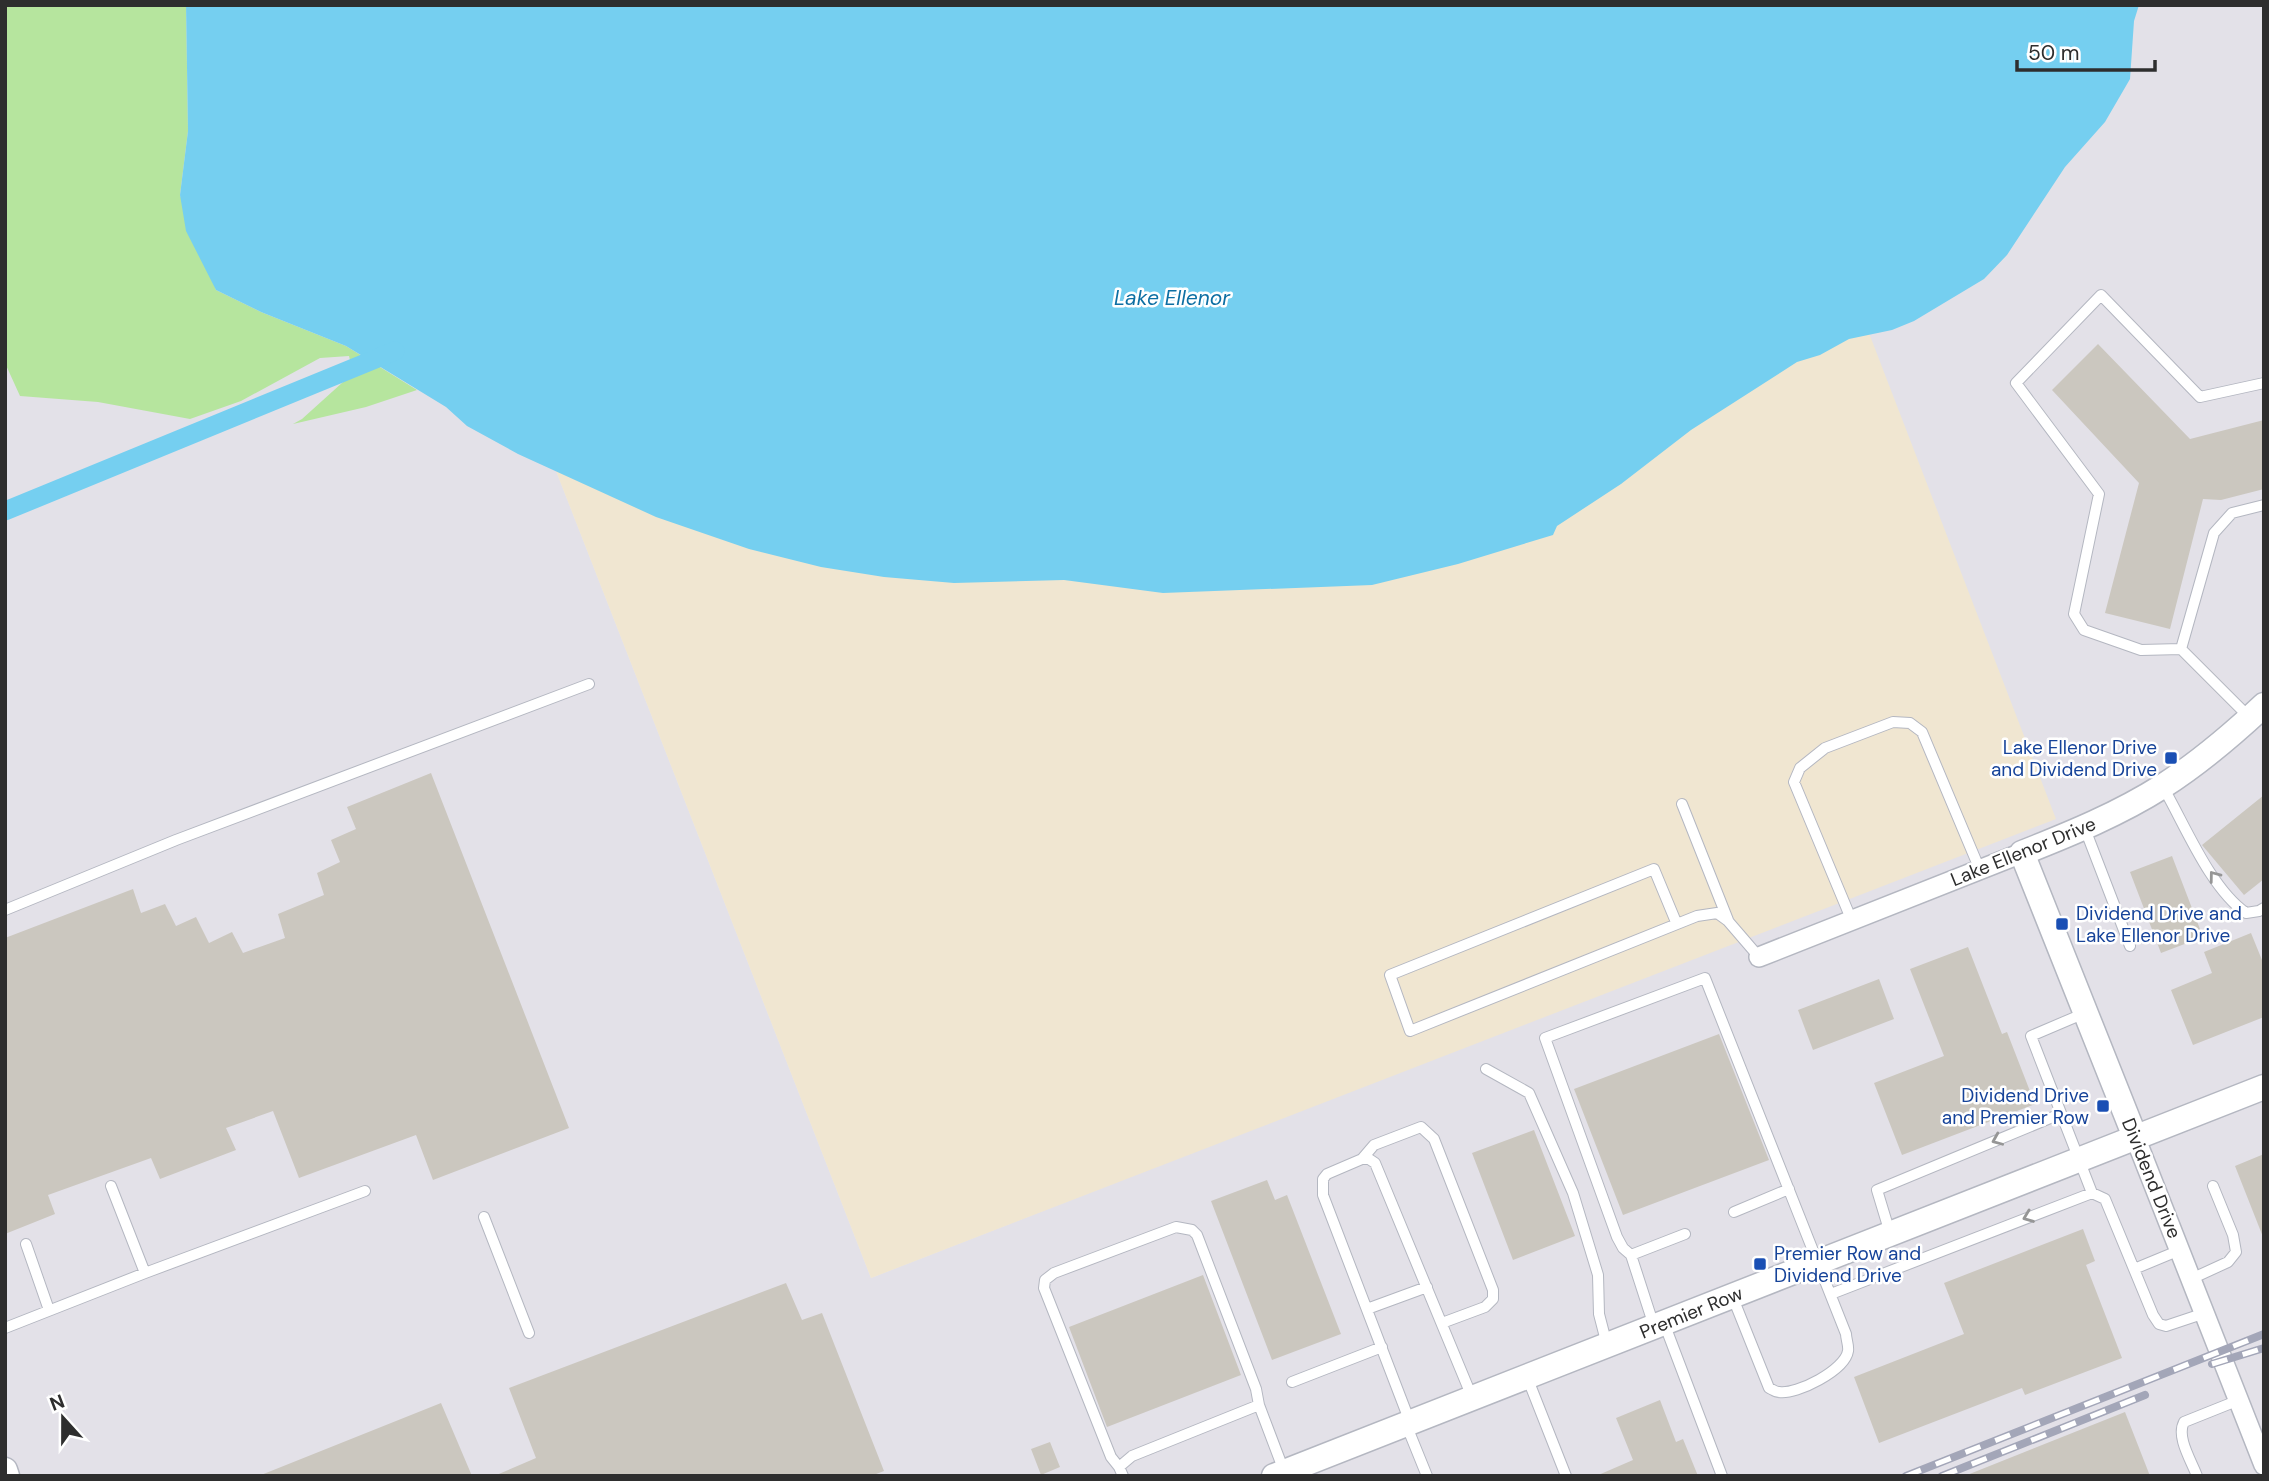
<svg xmlns="http://www.w3.org/2000/svg" width="2269" height="1481" font-family="'DM Sans',sans-serif">
  <rect width="100%" height="100%" fill="#efe9e1"/>
  <path fill="#e3e1e8" d="M5 5H255L503 335 871 1278 1515 1027 1822 211 2007 5H2264V1476H5Z"/>
  <path fill="#f0e6d1" d="M1822 211 2056 819 871 1278 503 335Z"/>
  <path fill="#b6e59e" d="M5 5H186L188 131 180 195 216 290 261 312 346 346 417 390 366 407 293 424 302 419 353 373 349 356 320 358 241 401 190 419 98 402 20 396 5 363Z"/>
  <path fill="#75cff0" d="M186 5H2139L2134 21 2130 79 2105 122 2065 167 2007 255 1984 279 1914 321 1892 330 1849 339 1820 355 1797 362 1691 430 1621 484 1557 526 1553 535 1458 564 1372 585 1163 593 1064 580 954 583 884 577 821 567 749 549 656 517 518 454 467 426 446 407 346 346 261 312 216 290 186 231 180 195 188 131Z"/>
  <g fill="none" stroke-linecap="round" stroke-linejoin="round">
    <path stroke="#75cff0" stroke-width="19" d="M5 511 395 351"/>
  </g>
  <path fill="#cbc7bf" d="M2098 344 2190 439 2264 420V489L2221 500 2203 499 2170 629 2105 613 2139 483 2052 390Z
    M431 773 569 1128 433 1180 416 1135 299 1178 273 1111 226 1128 236 1150 160 1179 151 1158 48 1195 55 1214 5 1234V938L133 889 141 913 165 904 176 926 196 917 209 943 232 932 243 953 285 938 278 914 324 895 317 873 340 862 331 840 356 829 347 807Z
    M2264 795V879L2244 895 2202 845Z
    M2172 856 2203 937 2161 953 2130 872Z
    M2251 933 2264 965V1017L2193 1045 2171 990 2212 973 2204 952Z
    M1968 947 2002 1034 2007 1032 2035 1104 1902 1155 1874 1083 1944 1056 1910 969Z
    M1879 979 1894 1019 1813 1050 1798 1010Z
    M1719 1034 1769 1160 1623 1215 1574 1089Z
    M1534 1130 1575 1236 1513 1260 1472 1153Z
    M2264 1154V1237H2263L2235 1166Z
    M1267 1180 1275 1200 1287 1195 1341 1334 1272 1360 1211 1201Z
    M2083 1229 2095 1261 2086 1265 2122 1358 2025 1395 2022 1388 1879 1443 1854 1377 1964 1334 1944 1283Z
    M1203 1275 1241 1375 1107 1427 1069 1327Z
    M786 1283 802 1320 822 1313 884 1471 871 1476H494L536 1458 509 1388Z
    M1660 1400 1676 1442 1683 1439 1698 1476H1596L1633 1460 1616 1418Z
    M441 1403 472 1476H261V1475Z
    M2125 1412 2150 1476H1967V1475Z
    M1050 1442 1060 1467 1041 1475 1031 1449Z"/>
  <g fill="none" stroke-linecap="round" stroke-linejoin="round">
    <g stroke="#b4b7c1" stroke-width="12">
      <path id="service" d="M2181 649 2214 533 2232 513 2264 505
        M2249 717 2181 649 2141 650 2084 630 2074 614 2099 494 2016 383 2101 295 2200 397 2264 383
        M2163 787C2185 825 2210 888 2246 913L2259 911 2264 908
        M1682 804 1728 920
        M2085 829 2130 946
        M5 910 176 840 589 684
        M1852 921 1794 782 1800 768 1825 748 1893 722 1910 723 1922 732 1980 870
        M1676 922 1654 869 1390 975 1410 1031 1697 916 1717 913 1728 921 1759 957
        M2085 1013 2031 1036 2092 1193
        M1486 1069 1529 1093 1573 1193 1598 1275 1599 1314 1607 1345
        M1362 1159 1374 1145 1421 1127 1434 1139 1493 1290V1299L1485 1307 1442 1323
        M111 1186 145 1273
        M1734 1212 1789 1189
        M484 1217 529 1333
        M1890 1233 1877 1190 2060 1114
        M26 1244 49 1310
        M1631 1255 1685 1234
        M2134 1269 2180 1250
        M2191 1279 2228 1262 2236 1252 2233 1235 2213 1186
        M1831 1294 2092 1193 2105 1199 2153 1315 2159 1324 2166 1326 2205 1313
        M1367 1309 1427 1287
        M1664 1323 1722 1476
        M1654 1326 1631 1255 1623 1248 1617 1237 1545 1038 1705 978 1846 1334C1846 1339 1849 1346 1848 1351 1845 1370 1797 1395 1779 1392 1775 1392 1772 1389 1769 1388L1733 1298
        M5 1328 145 1273 365 1191
        M1527 1377 1566 1476
        M1292 1382 1382 1347
        M1119 1467 1111 1457 1044 1288 1045 1280 1054 1273 1176 1227 1192 1230 1197 1235 1256 1389 1259 1405
        M1123 1476 1119 1467 1132 1456 1259 1405 1284 1471
        M1427 1476 1410 1434V1422L1323 1195V1179L1327 1174 1362 1159H1369L1375 1163 1472 1397
        M2197 1476C2191 1460 2176 1437 2184 1422L2239 1400"/>
    </g>
    <g stroke="#b4b7c1" stroke-width="22">
      <path id="minor" d="M1759 957 2022 853
        M2135 1137 2264 1465"/>
    </g>
    <g stroke="#b4b7c1" stroke-width="27">
      <path id="tertiary" d="M2135 1137 2022 853C2070 834 2119 814 2163 786 2199 763 2233 734 2264 705
        M5 1470 7 1476
        M1274 1476 2264 1087"/>
    </g>
    <use href="#service" stroke="#fff" stroke-width="10"/>
    <use href="#minor" stroke="#fff" stroke-width="19"/>
    <use href="#tertiary" stroke="#fff" stroke-width="24"/>
    <g stroke="#a3a6b8" stroke-width="8">
      <path id="rail" d="M2212 1364 2264 1348
        M1906 1476 2264 1334
        M1942 1476 2145 1395"/>
    </g>
    <use href="#rail" stroke="#fff" stroke-width="5" stroke-dasharray="16" stroke-linecap="butt"/>
  </g>
  <defs><path id="oneway-chevron" d="M-2-3.5L2.5 0L-2 3.5" fill="none" stroke-width="1.6" stroke-linecap="round" stroke-linejoin="round" transform="scale(1.75)"/></defs>
  <g stroke="#969696">
    <use href="#oneway-chevron" transform="translate(2214 876) rotate(-127)"/>
    <use href="#oneway-chevron" transform="translate(1997 1140) rotate(157)"/>
    <use href="#oneway-chevron" transform="translate(2028 1217) rotate(159)"/>
  </g>
  <g fill="#1a4fb4" stroke="#fff" stroke-width="2.5">
    <rect x="2164" y="751" width="14" height="14" rx="3.5"/>
    <rect x="2055" y="917" width="14" height="14" rx="3.5"/>
    <rect x="2096" y="1099" width="14" height="14" rx="3.5"/>
    <rect x="1753" y="1257" width="14" height="14" rx="3.5"/>
  </g>
  <g text-anchor="middle" stroke-width="5" stroke-linejoin="round" paint-order="stroke">
    <g font-size="19" fill="#164399" stroke="#fff" text-anchor="end">
      <text x="2157" y="754">Lake Ellenor Drive<tspan x="2157" dy="22">and Dividend Drive</tspan></text>
      <text x="2076" y="920" text-anchor="start">Dividend Drive and<tspan x="2076" dy="22">Lake Ellenor Drive</tspan></text>
      <text x="2089" y="1102">Dividend Drive<tspan x="2089" dy="22">and Premier Row</tspan></text>
      <text x="1774" y="1260" text-anchor="start">Premier Row and<tspan x="1774" dy="22">Dividend Drive</tspan></text>
    </g>
    <g font-size="19" fill="#2e2e2e" stroke="#fff">
      <text transform="translate(2023 851) rotate(-22)" y="7">Lake Ellenor Drive</text>
      <text transform="translate(2152 1178) rotate(68)" y="7">Dividend Drive</text>
      <text transform="translate(1691 1312) rotate(-22)" y="7">Premier Row</text>
    </g>
    <g font-size="21" font-style="italic" fill="#0d6fa3" stroke="#fff">
      <text x="1172" y="305">Lake Ellenor</text>
    </g>
  </g>
  <rect width="2269" height="1481" fill="none" stroke="#2e2e2e" stroke-width="14"/>
  <g transform="translate(63 1418) rotate(339)" stroke="#ffffff" stroke-width="5" paint-order="stroke">
  <path d="M0-5L12 26L0 18L-12 26Z" fill="#2e2e2e"/>
  <text y="-10" font-size="19" font-weight="bold" text-anchor="middle" fill="#2e2e2e">N</text>
  </g>
  <path d="M2017 60v10h138v-10" fill="none" stroke="#2e2e2e" stroke-width="3.5"/>
  <text x="2028" y="60" font-size="21" fill="#2e2e2e" stroke="#ffffff" stroke-width="5" paint-order="stroke">50 m</text>
</svg>
